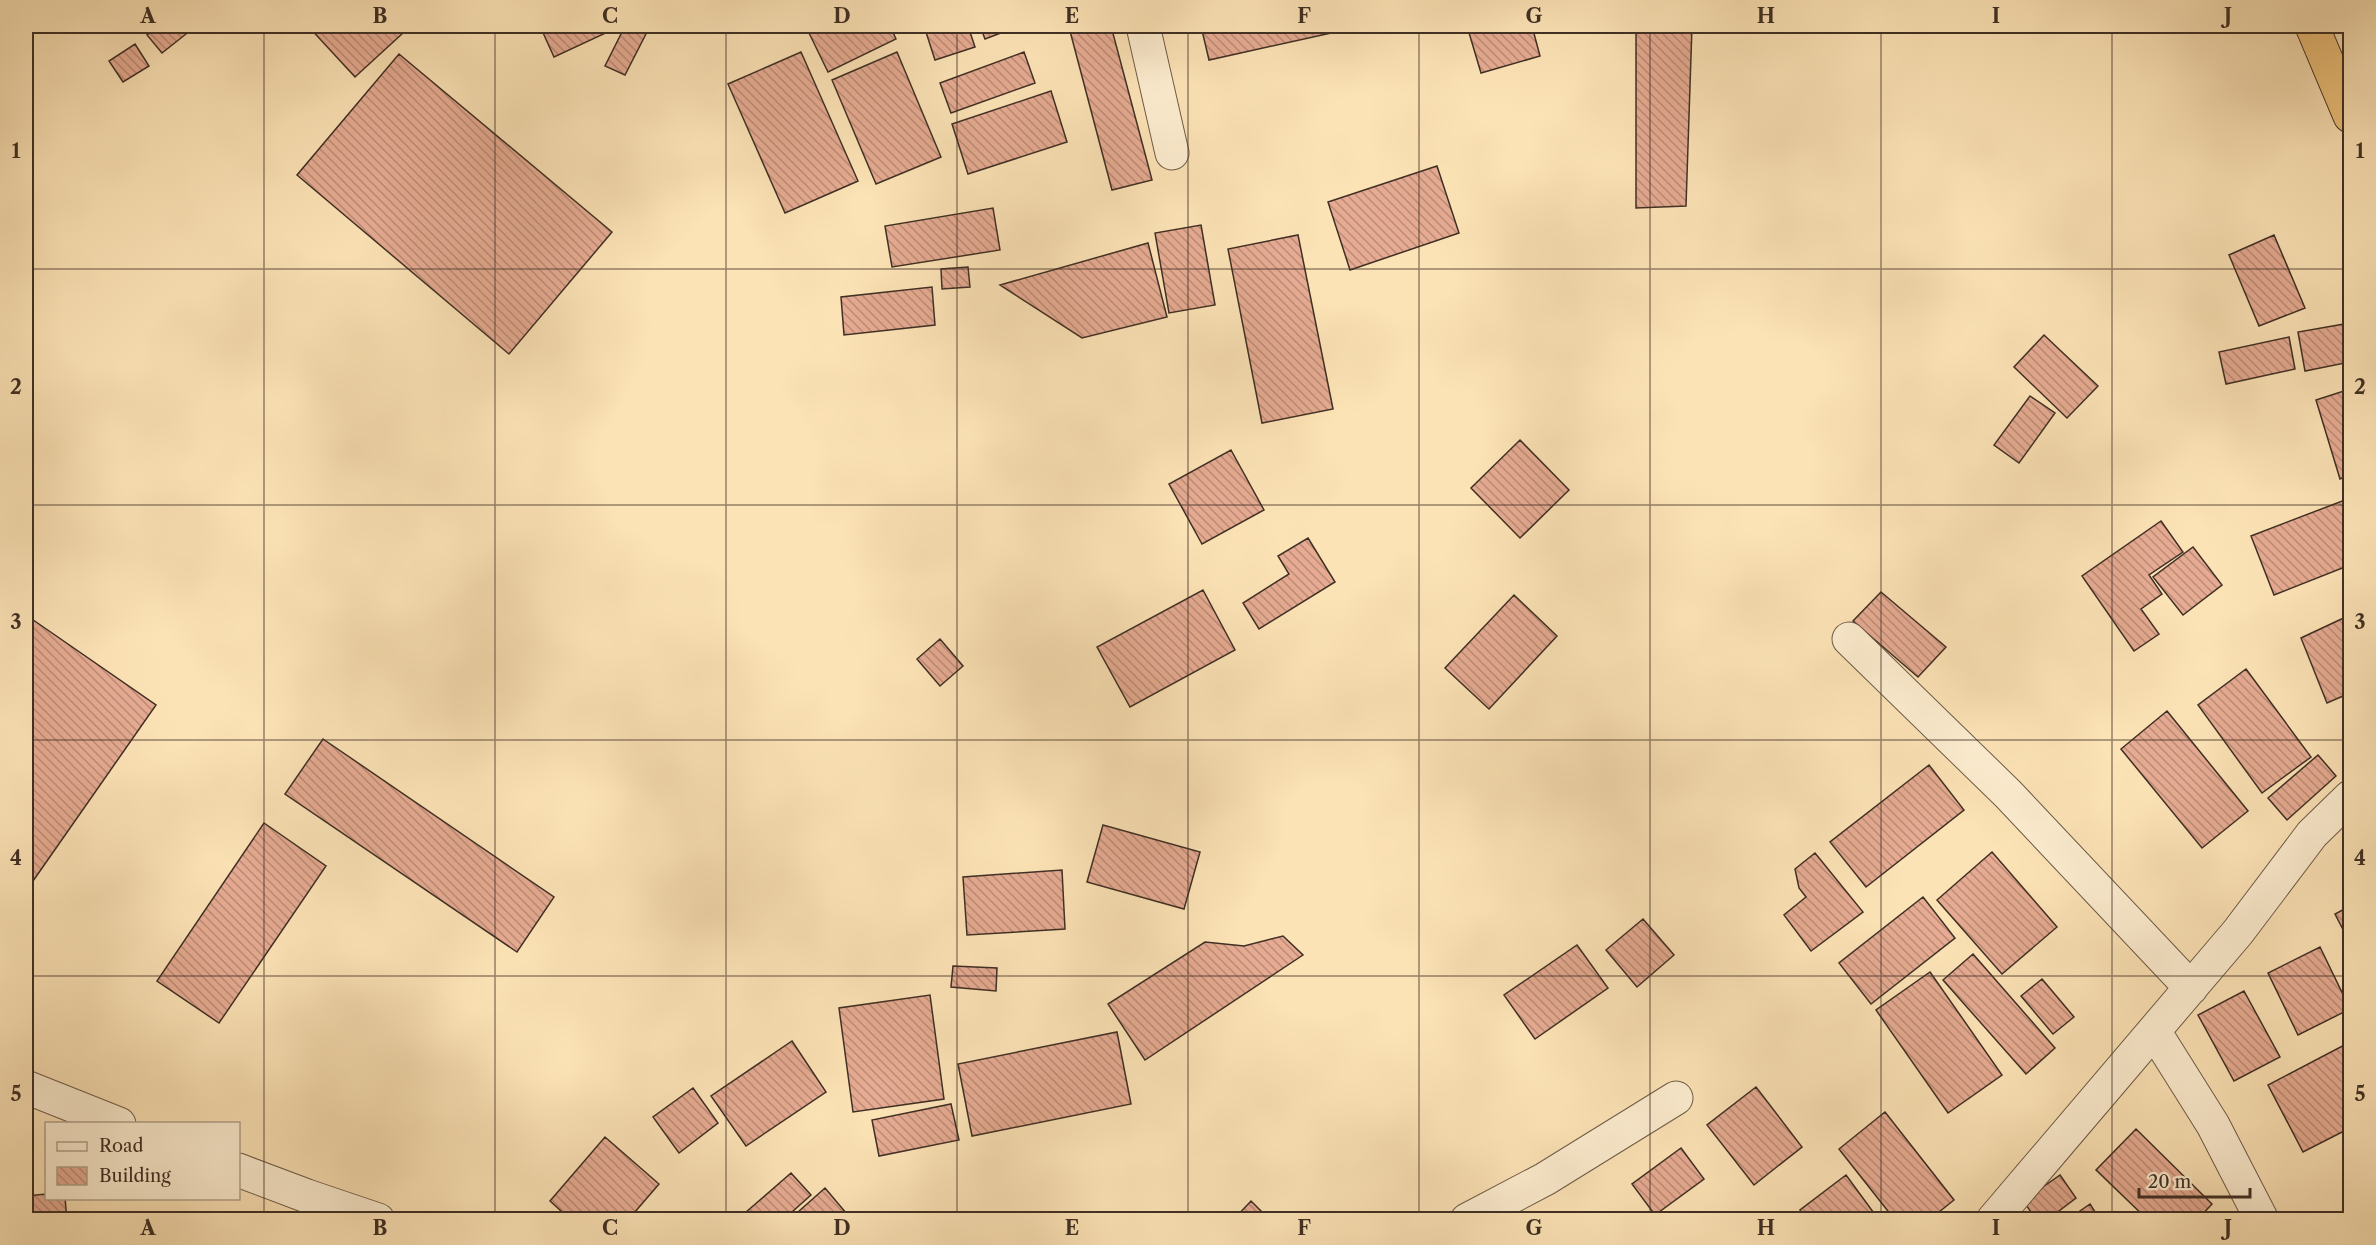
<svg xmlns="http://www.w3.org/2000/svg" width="2376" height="1245" font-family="'Libre Caslon Text',serif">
  <defs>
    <pattern id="building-back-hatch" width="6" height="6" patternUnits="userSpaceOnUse" patternTransform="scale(1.5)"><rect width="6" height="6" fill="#e6ab92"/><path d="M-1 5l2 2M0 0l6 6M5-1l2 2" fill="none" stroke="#bc8c77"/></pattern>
  </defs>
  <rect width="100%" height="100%" fill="#fce3b6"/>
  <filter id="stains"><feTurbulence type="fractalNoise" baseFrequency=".00333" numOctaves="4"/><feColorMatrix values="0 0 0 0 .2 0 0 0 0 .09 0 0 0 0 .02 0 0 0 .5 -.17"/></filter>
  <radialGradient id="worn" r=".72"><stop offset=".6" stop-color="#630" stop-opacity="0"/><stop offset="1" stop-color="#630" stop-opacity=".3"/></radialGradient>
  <path fill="url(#building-back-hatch)" stroke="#3f2f24" stroke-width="1.5" d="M160 26H179L186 34 162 53 147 35Z
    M308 26H396L403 33 355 77Z
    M540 26H607L610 31 554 57Z
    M625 26H650L625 75 605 66Z
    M820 26H890L896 39 828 72 808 31Z
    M924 26H968L975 47 935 60Z
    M980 26H1019L985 39Z
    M1092 26H1111L1152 180 1112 190 1070 31Z
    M1201 26H1363L1209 60Z
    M1467 26H1532L1540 56 1481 73Z
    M1636 26H1692L1686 206 1636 208Z
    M135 44 149 66 123 82 109 61Z
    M801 52 858 181 785 213 728 84Z
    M897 52 941 157 876 184 832 80Z
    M1024 52 1035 83 951 113 940 83Z
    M399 54 612 232 509 354 297 175Z
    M1051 91 1067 142 968 174 952 124Z
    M1437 166 1459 233 1350 270 1328 202Z
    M993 208 1000 250 892 267 885 226Z
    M1201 225 1215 305 1169 313 1155 233Z
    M1298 235 1333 409 1262 423 1228 249Z
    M2274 235 2305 308 2259 326 2229 255Z
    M1148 243 1167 317 1082 338 1000 285Z
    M968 267 970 287 942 289 941 269Z
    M932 287 935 325 844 335 841 297Z
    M2350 323V362L2305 371 2298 332Z
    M2044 335 2098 386 2067 418 2014 367Z
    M2289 337 2295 369 2226 384 2219 352Z
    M2350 389V475L2340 479 2316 400Z
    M2030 396 2055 413 2019 463 1994 445Z
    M1520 440 1569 490 1520 538 1471 488Z
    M1231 450 1264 510 1202 544 1169 484Z
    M2350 498V565L2274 595 2251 536Z
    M2161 521 2183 552 2149 575 2162 594 2141 609 2159 634 2134 651 2082 576Z
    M1308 538 1335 582 1259 629 1243 603 1289 574 1278 556Z
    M2193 547 2222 585 2183 615 2153 577Z
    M1203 590 1235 650 1130 707 1097 647Z
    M1881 592 1946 647 1918 677 1853 621Z
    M1514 595 1557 636 1489 709 1445 668Z
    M26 615 156 705 26 891Z
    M2350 615V693L2327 703 2301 638Z
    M940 639 963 666 940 686 917 659Z
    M2246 669 2311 757 2262 793 2198 705Z
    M2167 711 2248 811 2202 848 2121 749Z
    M323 739 554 897 517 952 285 794Z
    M2318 755 2336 776 2287 820 2268 798Z
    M1929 765 1964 810 1866 887 1830 842Z
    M264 823 326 866 219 1023 157 981Z
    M1103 825 1200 852 1184 909 1087 882Z
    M1992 852 2057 927 2002 974 1937 900Z
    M1815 853 1863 912 1811 951 1784 915 1806 897 1799 888 1795 869Z
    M1062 870 1065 929 967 935 963 877Z
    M1923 897 1955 938 1871 1004 1839 963Z
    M2350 906V943L2335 914Z
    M1643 919 1674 955 1637 987 1606 950Z
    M1283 936 1303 955 1145 1060 1108 1004 1205 942 1244 946Z
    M1577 945 1608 988 1535 1039 1504 995Z
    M2320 947 2350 1009 2298 1035 2268 973Z
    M1973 954 2055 1048 2026 1074 1943 980Z
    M953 966 997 968 996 991 951 987Z
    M1930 972 2002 1075 1948 1113 1876 1010Z
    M2042 979 2074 1017 2053 1034 2021 996Z
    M2244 991 2280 1057 2234 1081 2198 1015Z
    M930 995 944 1099 853 1112 839 1008Z
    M1117 1032 1131 1104 972 1136 958 1064Z
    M792 1041 826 1092 746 1146 711 1096Z
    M2350 1042V1128L2303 1152 2268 1085Z
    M1756 1087 1802 1147 1754 1185 1707 1125Z
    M693 1088 718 1123 679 1153 653 1117Z
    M951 1104 959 1140 879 1156 872 1120Z
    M1885 1112 1954 1200 1929 1220H1895L1839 1149Z
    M2136 1129 2212 1204 2197 1220H2148L2096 1170Z
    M605 1137 659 1184 628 1220H571L550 1201Z
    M1681 1148 1704 1179 1655 1215 1632 1184Z
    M791 1173 811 1195 783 1220 738 1219Z
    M1846 1175 1879 1220H1807L1800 1210Z
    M2060 1175 2076 1198 2047 1220H2037L2023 1201Z
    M825 1188 852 1220H789Z
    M46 1194V1198H65L67 1220H26V1196Z
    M1251 1201 1270 1220H1233Z
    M2090 1204 2100 1220H2067Z"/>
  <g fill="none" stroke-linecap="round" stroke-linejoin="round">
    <g stroke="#6e5c48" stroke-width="35">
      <path id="minor" d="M1143 26 1172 153
        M1849 639 2008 794 2191 988
        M2154 1031 2213 1125 2262 1220
        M26 1087 119 1124
        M238 1170 307 1196 378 1220
        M1467 1220 1545 1179 1676 1098
        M1993 1220 2238 932 2312 834 2350 797"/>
    </g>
    <g stroke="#3f2f24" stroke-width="35">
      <path id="highway" d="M2312 26 2350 116"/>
    </g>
    <use href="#minor" stroke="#fdedd0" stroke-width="33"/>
    <use href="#highway" stroke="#eec27b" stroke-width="33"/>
  </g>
  <path fill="none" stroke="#3f2f24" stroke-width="1.5" stroke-opacity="0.55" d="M264 26V1220M495 26V1220M726 26V1220M957 26V1220M1188 26V1220M1419 26V1220M1650 26V1220M1881 26V1220M2112 26V1220M26 269H2350M26 505H2350M26 740H2350M26 976H2350"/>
  <rect width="2376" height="1245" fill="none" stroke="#fce3b6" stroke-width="66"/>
  <rect x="45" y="1122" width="195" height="78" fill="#fdedd0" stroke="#b1a18b" stroke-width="1.5"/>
  <rect x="57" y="1142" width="30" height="9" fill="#fdedd0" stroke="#b1a18b" stroke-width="1.5"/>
  <text x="99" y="1152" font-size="18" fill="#3f2f24">Road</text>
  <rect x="57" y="1167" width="30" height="18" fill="url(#building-back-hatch)" stroke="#b1a18b" stroke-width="1.5"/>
  <text x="99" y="1182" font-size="18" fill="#3f2f24">Building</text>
  <path d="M2139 1188v9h111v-9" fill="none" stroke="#3f2f24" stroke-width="3"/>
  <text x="2148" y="1188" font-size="18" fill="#3f2f24" stroke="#fdedd0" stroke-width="4.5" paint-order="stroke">20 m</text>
  <rect x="33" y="33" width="2310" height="1179" fill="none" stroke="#3f2f24" stroke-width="2"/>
  <g font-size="20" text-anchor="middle" font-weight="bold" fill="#3f2f24">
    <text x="148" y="23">A</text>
    <text x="380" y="23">B</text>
    <text x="610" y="23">C</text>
    <text x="842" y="23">D</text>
    <text x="1072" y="23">E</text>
    <text x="1304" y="23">F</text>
    <text x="1534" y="23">G</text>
    <text x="1766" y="23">H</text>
    <text x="1996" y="23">I</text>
    <text x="2228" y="23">J</text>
    <text x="16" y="158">1</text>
    <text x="2360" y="158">1</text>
    <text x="16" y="394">2</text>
    <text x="2360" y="394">2</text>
    <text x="16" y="629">3</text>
    <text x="2360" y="629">3</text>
    <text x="16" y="865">4</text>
    <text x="2360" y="865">4</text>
    <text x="16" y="1101">5</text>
    <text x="2360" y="1101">5</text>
    <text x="148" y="1235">A</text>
    <text x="380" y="1235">B</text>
    <text x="610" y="1235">C</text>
    <text x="842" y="1235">D</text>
    <text x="1072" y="1235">E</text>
    <text x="1304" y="1235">F</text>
    <text x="1534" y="1235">G</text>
    <text x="1766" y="1235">H</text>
    <text x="1996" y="1235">I</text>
    <text x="2228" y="1235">J</text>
  </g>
  <rect width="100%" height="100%" filter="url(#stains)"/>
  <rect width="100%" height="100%" fill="url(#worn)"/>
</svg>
